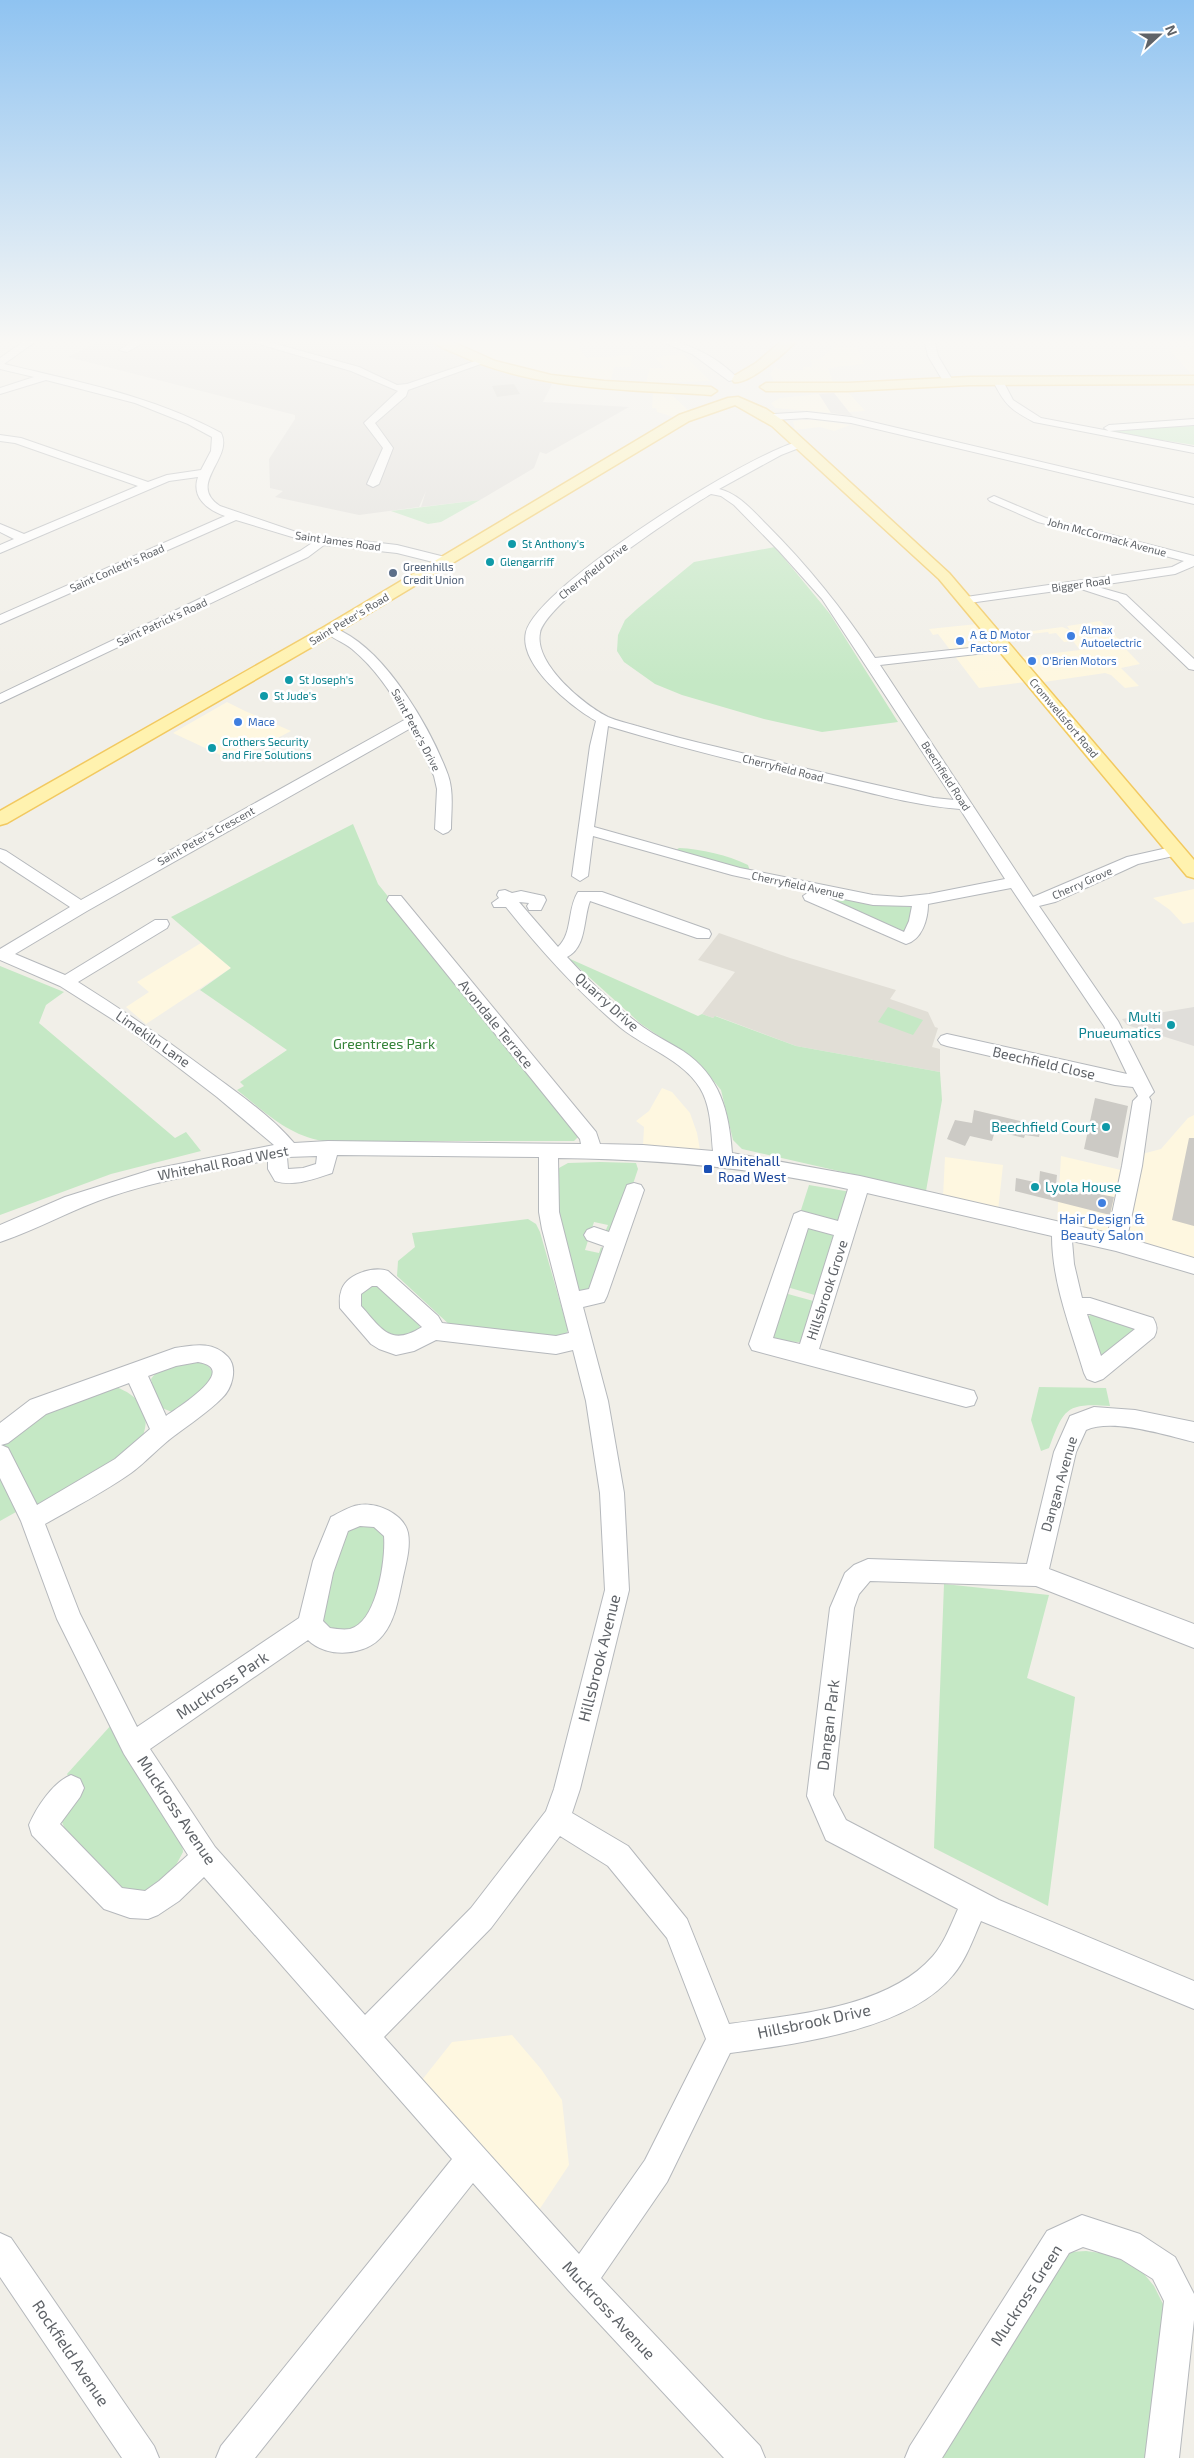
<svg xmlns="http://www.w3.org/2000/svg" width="1194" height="2458" font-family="'Exo 2',sans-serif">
  <rect width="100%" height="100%" fill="#f1efe8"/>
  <path fill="#fef7e0" d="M444 339H571L587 358 633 355 630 367H614L611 380 594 379 554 375 498 362Z
    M835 346 857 348 864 364 828 368 834 385H782L774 381 770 374 775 367 782 370H803V367H812L811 360 820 359Z
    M1188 348 1194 350V377L1168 349Z
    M683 354 710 381 646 383 650 368H664L655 357Z
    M653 390 673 396 688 410 677 418 657 412 656 408H652Z
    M848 392 865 411 849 412 834 393Z
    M819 394 831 413 775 408 771 403 780 398Z
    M801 420H815L850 425 834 431 820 427 795 430 793 421Z
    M1100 621 1123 643 1121 644 1140 664 1121 668 1139 686 1125 688 1111 675 1105 673 1044 682 1022 657 1080 650 1073 641 1064 642 1056 633 1049 634 1048 632 1006 637 1004 635 1062 627 1070 630 1067 626Z
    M977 624 1025 682 979 688 938 634 933 635 929 629Z
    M227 702 245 711 291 731 233 761 173 733Z
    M1194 889V922L1183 924 1170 910 1153 898Z
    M201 943 231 968 146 1024 126 1007 149 992 137 982Z
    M662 1088 672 1092 690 1113 697 1133 700 1150 643 1146 644 1127 636 1121 649 1111Z
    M1194 1115V1260L1057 1223 1061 1156 1138 1174 1142 1154 1161 1149 1188 1118Z
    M945 1157 1003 1165 998 1211 943 1197Z
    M512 2035 541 2069 562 2100 569 2165 537 2213 418 2085 452 2042Z"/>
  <path fill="#e0deda" d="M103 339H429L487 367 552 384 543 402 629 407 546 454 540 452 534 468 480 500 421 507 426 491 419 507 359 515 275 497 283 491 270 488 269 459 295 419V415L68 357Z
    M834 393 849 412 853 416 831 413 819 394Z
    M1194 1007V1046L1127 1025 1122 1019Z"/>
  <path fill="#e1ded6" d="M719 933 790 958 896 990 890 999 928 1012 935 1027 938 1028 932 1047 940 1049V1072L796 1046 716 1016 713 1018 702 1014 735 972 698 960Z"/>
  <path fill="#c5e8c5" d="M1162 424 1166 427 1194 426V445L1162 440 1158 442 1093 430Z
    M480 500 441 522 428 524 391 511Z
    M775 547 830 614 898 722 822 732 764 719 682 695 655 684 624 662 617 651 618 635 625 620 637 609 694 562Z
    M353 824 378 884 576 1129 579 1136 574 1141H323C287 1135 265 1112 237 1090L244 1086 240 1082 287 1050 200 990 231 968 171 917Z
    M679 848C701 849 728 855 748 865L750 871 676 850Z
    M812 893 862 903 914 907 905 932 901 933Z
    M568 958 698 1016 702 1014 713 1018 715 1016 796 1046 940 1072 942 1100 926 1191 742 1149 733 1140 721 1090 699 1063 641 1024Z
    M0 966 64 992 46 1005 39 1023 175 1138 186 1132 201 1151 111 1174 0 1215Z
    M888 1007 923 1020 913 1035 878 1022Z
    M600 1162 636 1163 638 1169 622 1217 615 1231 605 1232 608 1225 594 1222 585 1250 599 1253 601 1247 606 1251 592 1288 580 1292 574 1288C565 1252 549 1205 559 1168L568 1163Z
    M809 1185 851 1192 841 1224 800 1213Z
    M528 1219 536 1224 540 1232 568 1330 564 1339 452 1327 397 1276 398 1261 415 1247 412 1233Z
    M804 1226 838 1234 818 1296 787 1287Z
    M378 1283 419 1321 420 1329 396 1342 356 1306 358 1289Z
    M788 1294 817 1302 804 1338 800 1342 771 1341 785 1295Z
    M1094 1313 1135 1328 1137 1332 1103 1357 1098 1356 1087 1317Z
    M201 1361 209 1367 213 1373 204 1394 172 1412 157 1406 151 1379C162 1363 182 1364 201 1361Z
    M113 1386C144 1396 155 1419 137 1447L37 1505 3 1444 44 1410Z
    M1039 1387 1106 1388 1110 1406C1066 1403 1064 1408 1049 1448L1041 1451 1031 1420Z
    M0 1476 16 1512 0 1521Z
    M368 1523 385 1529 390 1540 372 1617 343 1635 324 1626 320 1615 345 1530Z
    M944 1584 1049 1595 1027 1678 1075 1697 1048 1906 934 1848Z
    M112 1724 182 1841 183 1852 175 1867 151 1890 135 1892 122 1889 65 1829 57 1811 75 1788 67 1774Z
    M1086 2251 1130 2257 1154 2286 1163 2304 1166 2355 1151 2458H937L1054 2264 1070 2252Z"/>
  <path fill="#cccac5" d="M514 384 520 394 497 397 492 386Z
    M1095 1098 1128 1106 1118 1158 1084 1149Z
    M974 1110 1041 1126 1039 1137 1025 1135 1024 1138 995 1131 992 1141 970 1136 965 1146 947 1139 955 1120 972 1123Z
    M1189 1138H1194V1226L1172 1220Z
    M1040 1171 1057 1175 1056 1185 1114 1197 1110 1215 1015 1191 1016 1178 1039 1183Z"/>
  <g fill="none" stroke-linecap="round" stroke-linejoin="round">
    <g stroke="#b5b8bc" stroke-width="2">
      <path id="minor" d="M27 339H39L4 364C79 382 153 396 221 433 234 458 186 484 220 506L302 534 397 545 449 558 451 561 445 565 397 553 324 545 308 557 0 703V694L300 551 312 543 236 520 0 624V615L225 516C208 510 191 498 198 477L169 481 0 553V545L14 539 0 532V524L24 534 138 486 15 443 0 441V435L21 438 148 482 167 475 201 470 211 451 212 437 188 424 135 403 46 380 0 394V388L34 377 0 369V358Z
        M137 339H150L127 352 119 350Z
        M242 339H258L359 367 397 385 407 384 481 359 489 361 408 390 406 396 375 423 393 448 379 484 373 487 367 484 383 448 364 423 398 391 351 371Z
        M655 339C683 339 720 358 738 379L729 381 692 354Z
        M924 339H934L938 356 953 381 952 383 943 381 928 356Z
        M998 378 1003 381 1013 400 1041 418 1194 447V453L1034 422C1011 410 1005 405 993 381Z
        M807 412 851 417 1194 498V504L851 423 807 418 774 420 769 417 774 414Z
        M1194 419V425L1109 431 1104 428 1109 425Z
        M800 441 805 444 804 446 781 455 719 489C739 494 752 510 767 525 808 566 842 608 875 658L1008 644 1010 647 1008 650 1003 651 880 665 1033 897 1127 857 1176 846 1184 851 1182 854 1138 864 1055 902 1039 906 1118 1021 1154 1092 1149 1097 1151 1101 1142 1166 1127 1238 1194 1258V1274L1116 1251 1072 1241 1074 1264 1082 1298H1090L1153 1318C1157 1325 1158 1330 1154 1337L1103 1379 1095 1382 1087 1379 1084 1373C1071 1329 1052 1283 1052 1236L867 1193 819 1349 974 1391 977 1398 974 1405 966 1407 752 1350 749 1344 794 1214 801 1211 838 1221 848 1189C752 1167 656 1159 558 1158L559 1212 579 1291 589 1289 604 1246 587 1240 584 1235 587 1230 594 1227 609 1232 627 1185 634 1183 641 1185 644 1190 607 1296 604 1302 583 1307 608 1401 624 1493 629 1590 580 1789 572 1813 628 1846 687 1919 729 2024C793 2015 888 2008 933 1956 944 1943 951 1925 958 1909L826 1840 807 1796 830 1608 845 1573 854 1565 868 1559 1027 1564 1054 1452 1070 1416 1094 1407 1135 1410 1194 1422V1442C1165 1435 1113 1418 1086 1430L1076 1452 1049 1569 1194 1624V1648L1036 1586 870 1581 859 1594 854 1608 833 1795 846 1820 999 1900 1194 1981V2009L981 1921C973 1939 966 1960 953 1975 909 2030 796 2044 730 2053L667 2182 601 2278 760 2446 765 2458H724L569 2291 473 2183 255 2458H216L221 2446 452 2159 204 1877 179 1901 158 1915 148 1919 130 1918 104 1909 32 1835 29 1825C36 1808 53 1782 71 1775L80 1779 84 1788 80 1797 60 1824 122 1888 145 1891 159 1881 188 1855 124 1754 57 1619 21 1521 0 1478V1423L30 1400 175 1348C195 1345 213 1341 228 1357 238 1368 232 1389 222 1398 208 1412 190 1424 174 1436 159 1447 146 1462 131 1473 104 1492 73 1508 45 1524L80 1614 137 1727 299 1618 313 1561 331 1517C339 1513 350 1506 359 1505 377 1502 404 1514 408 1533 411 1549 405 1566 402 1582 398 1600 395 1620 383 1635 367 1656 327 1659 308 1640L150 1749 215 1847 365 2015 471 1908 546 1811 554 1789 605 1590 600 1493 586 1401 573 1350 556 1354 436 1340 414 1351 396 1355 379 1349 371 1344 340 1308C340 1303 339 1297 341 1292 345 1274 373 1266 388 1271L438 1316 442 1323 556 1336 569 1333 542 1229 539 1212V1157L337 1155 332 1173C314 1179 294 1187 275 1181L268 1169V1160C216 1171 163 1179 112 1196 74 1208 39 1229 0 1242V1225L65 1197 154 1169 274 1145 217 1097 131 1031 60 986 0 960V949L70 907 0 861V849L6 851 81 900 406 719C392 693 375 668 352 649 344 642 330 638 324 630L325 627C332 625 337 629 343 632 388 655 431 729 448 775 454 792 451 812 451 829L448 832 443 834 435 829 437 789 434 776 411 728 87 911 15 954 65 975 155 920H167L169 924 167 928 78 982C124 1011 168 1041 212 1074 240 1095 271 1116 294 1143L328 1141 581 1144 580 1139 387 900 389 896H401L596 1132 600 1144 643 1145 713 1151C711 1130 711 1106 700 1088 683 1060 646 1048 621 1028 578 992 541 951 506 907H494L492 903 499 898 497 895 499 891 505 890 512 893 521 891 544 896 546 900 541 910H529L527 906 529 903 519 902 558 947C573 933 567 909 578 892H602L709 930 711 934 709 938H697L590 901C583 919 587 947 567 957 590 982 615 1007 643 1027 656 1036 670 1043 683 1051 720 1076 729 1111 732 1153L860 1176 1108 1233 1122 1166 1133 1101 1138 1096 1133 1087 1115 1085 947 1046 941 1044 938 1040 941 1036 947 1034 1127 1074 1104 1026 1011 888 928 904C928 919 922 940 906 944L805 900 803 896 809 892 732 875 593 836 588 876 580 881 572 876 590 746 596 721C572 707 518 665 526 632 539 584 750 453 800 441ZM711 494 721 496 734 505 779 551 822 599 954 800 934 798C862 782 789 765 717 747 690 741 664 734 637 726 628 723 617 721 608 717 584 705 534 664 540 633 546 601 679 513 711 494ZM608 726C681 748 755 766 829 783 872 793 916 806 960 809L1005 879 929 894 901 897 873 895 740 868 594 827ZM820 894 873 905 912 906 909 921 904 932ZM317 1156 316 1164 303 1168 288 1169 287 1157ZM808 1228 834 1235 800 1344 773 1338ZM372 1286H377L422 1327C390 1347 382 1329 361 1306V1294ZM1087 1314H1090L1135 1329 1101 1356ZM198 1362C241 1369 177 1408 166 1416L148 1376 176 1366ZM129 1383 150 1429 115 1459 37 1505 8 1448 1 1445 8 1443 46 1414ZM360 1526 374 1527 384 1536C386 1559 377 1622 350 1629 344 1630 336 1629 330 1628L323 1621 333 1573 348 1531ZM560 1836 608 1866 667 1938 706 2039 645 2160 579 2254 384 2037 491 1928Z
        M994 496 1046 518 1194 556V566L1175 574 1094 586 1126 595 1194 659V670L1189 669 1118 601 1078 588 962 604 960 601 966 597 1172 567 1184 561 1038 522 990 501 988 499Z
        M1082 2215 1140 2234 1175 2257 1194 2294V2320L1179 2458H1145L1164 2301 1153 2279 1121 2259 1083 2247 1069 2253 942 2458H905L910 2446 1047 2231Z
        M0 2233 11 2238 154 2446 159 2458H122L0 2277Z"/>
    </g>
    <g stroke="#f2c960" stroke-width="3">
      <path id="major" d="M430 339H446L495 361 551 375 604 381 711 387 717 391 711 395C626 389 536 391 457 354 448 350 436 346 430 339Z
        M784 339H798C788 351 748 385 734 382L732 379 734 376 756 363Z
        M1194 376V384L969 385 848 391H766L760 387 766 383H848L969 377Z
        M738 397 766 409 782 420 949 573 1194 860V878L1187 876 939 579 772 426 735 405 689 421 336 633 7 823 0 825V811L324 627 679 415 728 398Z"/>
    </g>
    <use href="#minor" fill="#fff" fill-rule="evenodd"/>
    <use href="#major" fill="#fff2af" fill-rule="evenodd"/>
  </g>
  <linearGradient id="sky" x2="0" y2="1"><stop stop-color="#8fc3f1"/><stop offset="0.5" stop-color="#f9f8f5"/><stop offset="1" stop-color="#f9f8f5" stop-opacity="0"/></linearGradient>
  <rect width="1194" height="683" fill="url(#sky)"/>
  <g fill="#0f9aa8" stroke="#fff" stroke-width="2">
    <circle cx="512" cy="544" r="5"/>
    <circle cx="490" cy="562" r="5"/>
    <circle cx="289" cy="680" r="5"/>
    <circle cx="264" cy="696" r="5"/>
    <circle cx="212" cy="748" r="5"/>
    <circle cx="1171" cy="1025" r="5"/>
    <circle cx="1106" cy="1127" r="5"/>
    <circle cx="1035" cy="1187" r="5"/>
  </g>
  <circle fill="#5c6f8a" stroke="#fff" stroke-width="2" cx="393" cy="573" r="5"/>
  <g fill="#3f7fe0" stroke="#fff" stroke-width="2">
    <circle cx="1071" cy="636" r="5"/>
    <circle cx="960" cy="641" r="5"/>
    <circle cx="1032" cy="661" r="5"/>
    <circle cx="238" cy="722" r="5"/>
    <circle cx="1102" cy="1203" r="5"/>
  </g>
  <rect fill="#1a4fb4" stroke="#fff" stroke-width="2" x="703" y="1164" width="10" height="10" rx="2.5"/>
  <g text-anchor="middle" stroke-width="5" stroke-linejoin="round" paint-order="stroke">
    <g font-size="11" fill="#5f6368" stroke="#fff">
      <text transform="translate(1107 537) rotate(15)" y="4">John McCormack Avenue</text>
      <text transform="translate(338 541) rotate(8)" y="4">Saint James Road</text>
      <text transform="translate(117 568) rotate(-24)" y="4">Saint Conleth's Road</text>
      <text transform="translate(593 571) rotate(-38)" y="4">Cherryfield Drive</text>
      <text transform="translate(1081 584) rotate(-8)" y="4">Bigger Road</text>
      <text transform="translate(349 619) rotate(-31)" y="4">Saint Peter's Road</text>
      <text transform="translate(162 622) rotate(-25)" y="4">Saint Patrick's Road</text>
      <text transform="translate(1064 718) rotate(50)" y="4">Cromwellsfort Road</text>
      <text transform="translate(416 730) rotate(62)" y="4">Saint Peter's Drive</text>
      <text transform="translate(783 768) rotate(14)" y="4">Cherryfield Road</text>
      <text transform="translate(946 776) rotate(57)" y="4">Beechfield Road</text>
      <text transform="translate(206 836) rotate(-29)" y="4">Saint Peter's Crescent</text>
      <text transform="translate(1082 883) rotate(-24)" y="4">Cherry Grove</text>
      <text transform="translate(798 885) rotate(12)" y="4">Cherryfield Avenue</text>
    </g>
    <g font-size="11" fill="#0d838f" stroke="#fff" text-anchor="start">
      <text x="522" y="548">St Anthony's</text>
      <text x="500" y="566">Glengarriff</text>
      <text x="299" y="684">St Joseph's</text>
      <text x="274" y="700">St Jude's</text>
      <text x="222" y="746">Crothers Security<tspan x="222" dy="13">and Fire Solutions</tspan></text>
    </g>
    <g font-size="11" fill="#4e5e75" stroke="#fff" text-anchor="start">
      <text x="403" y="571">Greenhills<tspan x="403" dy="13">Credit Union</tspan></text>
    </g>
    <g font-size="11" fill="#366cbe" stroke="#fff" text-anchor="start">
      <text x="1081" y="634">Almax<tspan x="1081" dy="13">Autoelectric</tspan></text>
      <text x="970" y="639">A &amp; D Motor<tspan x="970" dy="13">Factors</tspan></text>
      <text x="1042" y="665">O'Brien Motors</text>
      <text x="248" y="726">Mace</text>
    </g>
    <g font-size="14" fill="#5f6368" stroke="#fff">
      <text transform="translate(607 1002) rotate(42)" y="5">Quarry Drive</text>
      <text transform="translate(496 1024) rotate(51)" y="5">Avondale Terrace</text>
      <text transform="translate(153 1039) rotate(35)" y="5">Limekiln Lane</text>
      <text transform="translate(1044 1063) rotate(13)" y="5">Beechfield Close</text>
      <text transform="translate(223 1163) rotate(-11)" y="5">Whitehall Road West</text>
      <text transform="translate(827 1290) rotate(-72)" y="5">Hillsbrook Grove</text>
      <text transform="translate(1059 1484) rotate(-74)" y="5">Dangan Avenue</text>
    </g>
    <g font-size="14" fill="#0d838f" stroke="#fff" text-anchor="end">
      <text x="1161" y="1022">Multi<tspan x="1161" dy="16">Pnueumatics</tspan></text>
      <text x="1096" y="1132">Beechfield Court</text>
      <text x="1045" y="1192" text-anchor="start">Lyola House</text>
    </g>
    <g font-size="14" fill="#348238" stroke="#fff">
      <text x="384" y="1049">Greentrees Park</text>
    </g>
    <g font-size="14" fill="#164399" stroke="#fff" text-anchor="start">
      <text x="718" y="1166">Whitehall<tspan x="718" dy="16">Road West</tspan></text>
    </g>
    <g font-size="14" fill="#366cbe" stroke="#fff">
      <text x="1102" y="1224">Hair Design &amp;<tspan x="1102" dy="16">Beauty Salon</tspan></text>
    </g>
    <g font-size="16" fill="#5f6368" stroke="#fff">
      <text transform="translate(599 1658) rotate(-76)" y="6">Hillsbrook Avenue</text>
      <text transform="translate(222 1685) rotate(-34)" y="6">Muckross Park</text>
      <text transform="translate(828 1725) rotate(-83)" y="6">Dangan Park</text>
      <text transform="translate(177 1810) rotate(56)" y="6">Muckross Avenue</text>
      <text transform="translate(814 2021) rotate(-12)" y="6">Hillsbrook Drive</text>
      <text transform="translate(1026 2295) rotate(-57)" y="6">Muckross Green</text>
      <text transform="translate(609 2310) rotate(47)" y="6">Muckross Avenue</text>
      <text transform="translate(71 2353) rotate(56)" y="6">Rockfield Avenue</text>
    </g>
  </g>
  <g transform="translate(1159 35) rotate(69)" stroke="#ffffff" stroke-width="4" paint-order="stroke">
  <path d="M0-4L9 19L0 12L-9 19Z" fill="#5f6368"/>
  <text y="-8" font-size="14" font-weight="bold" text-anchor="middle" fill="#5f6368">N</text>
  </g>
</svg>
